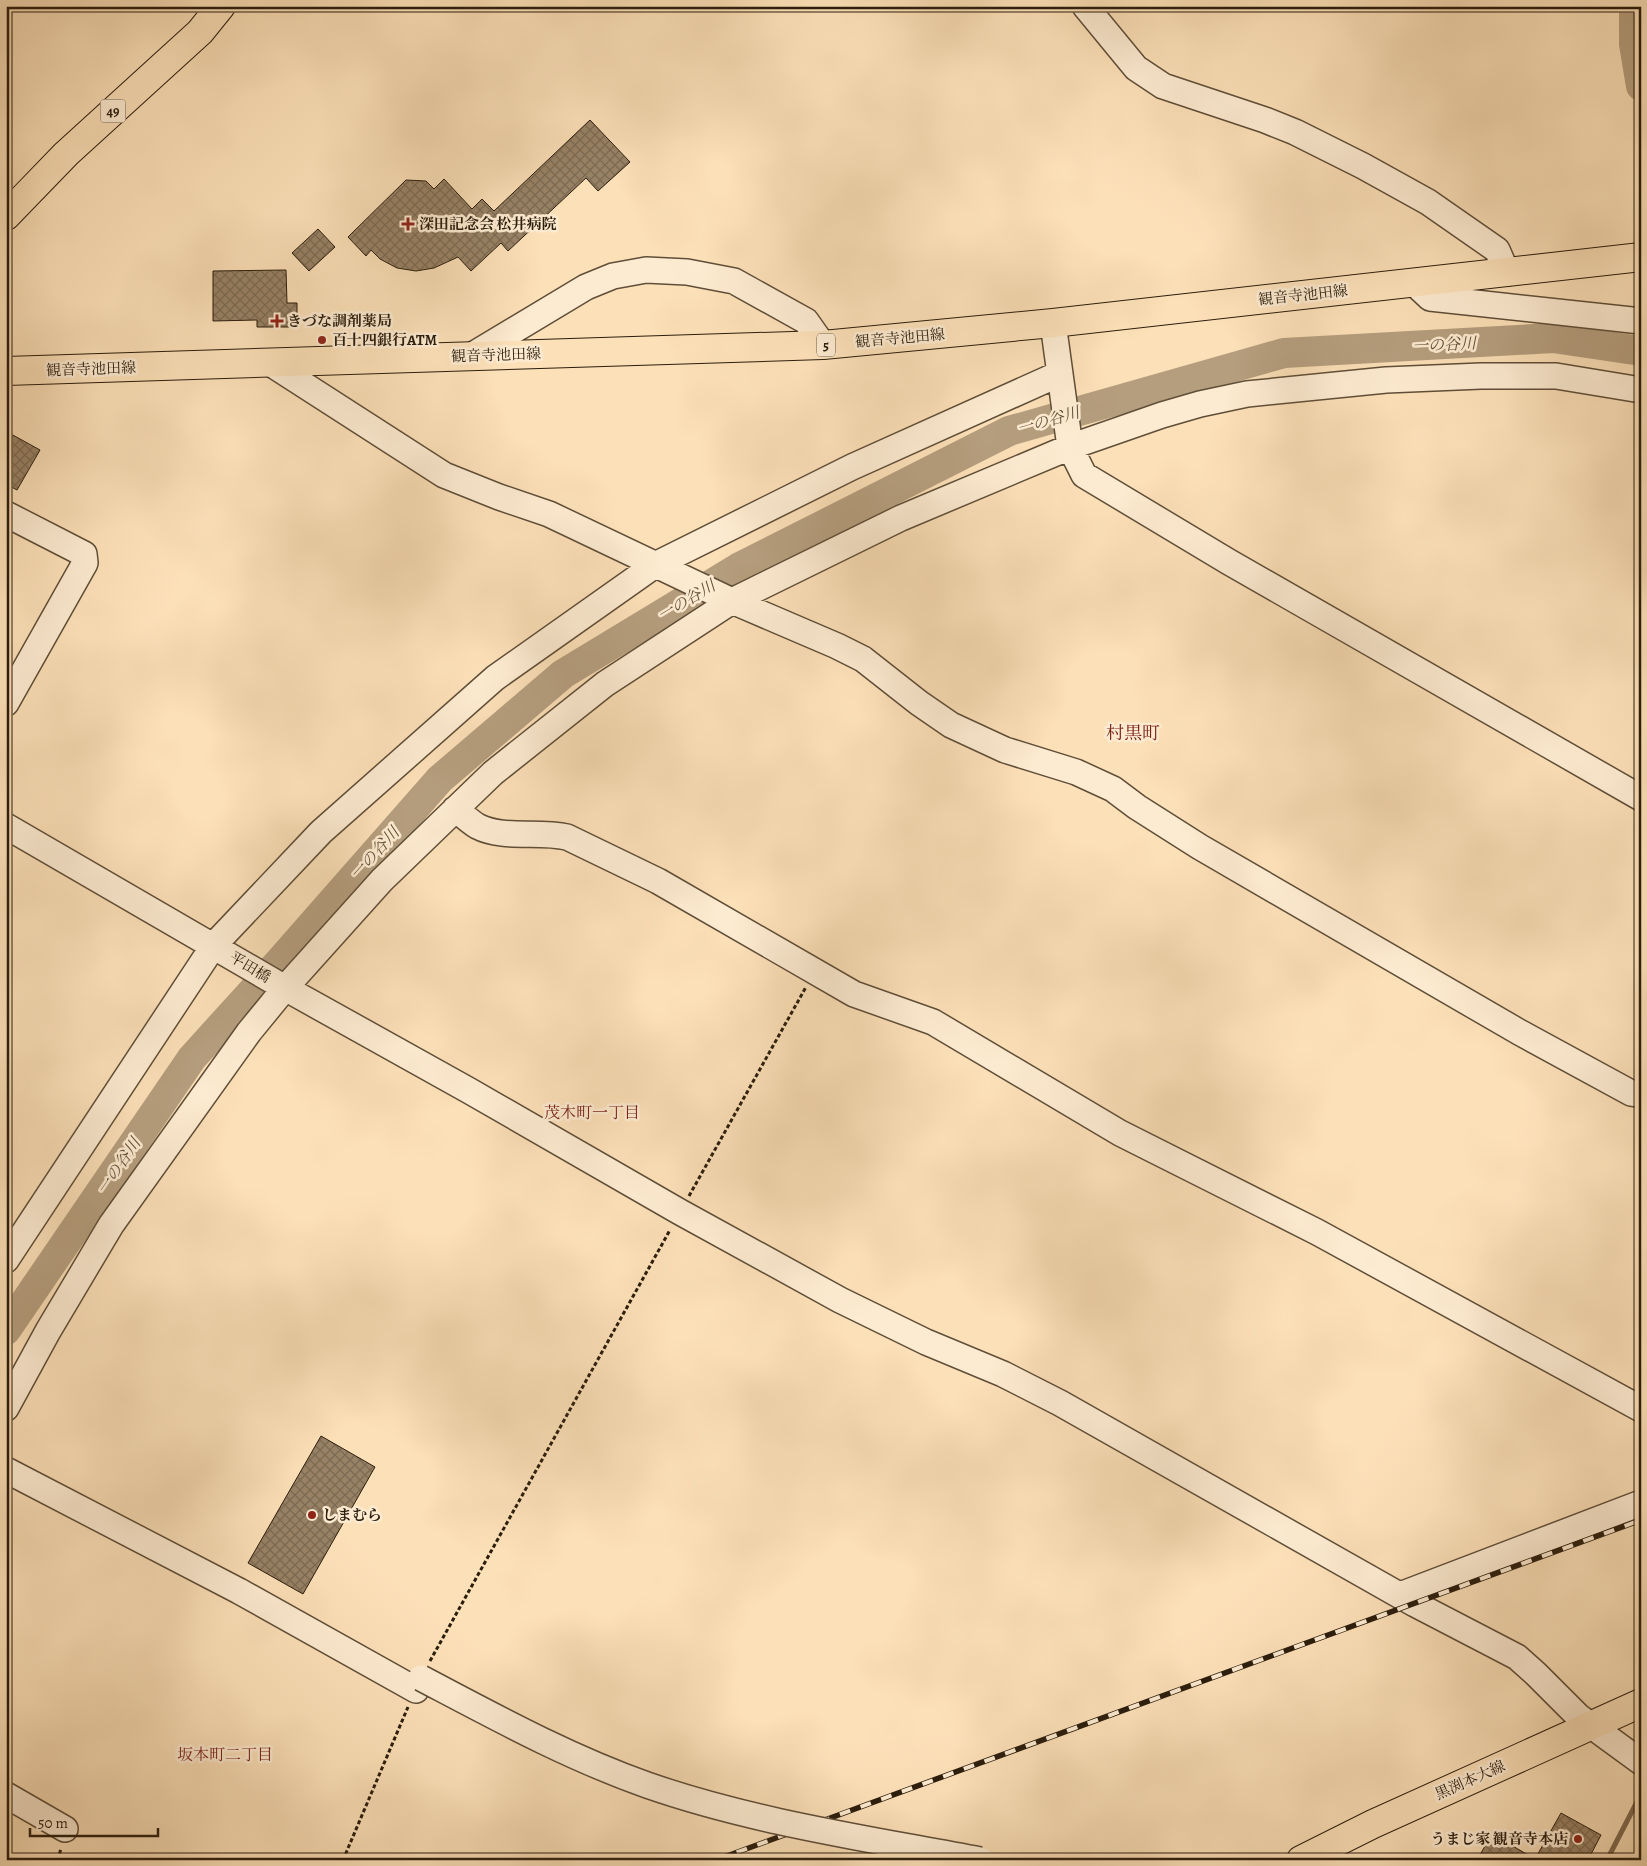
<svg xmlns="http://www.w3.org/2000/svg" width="1647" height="1866" font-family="Alegreya,'Noto Serif JP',serif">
  <defs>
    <pattern id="building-cross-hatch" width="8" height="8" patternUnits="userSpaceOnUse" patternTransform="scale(1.25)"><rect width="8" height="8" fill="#988266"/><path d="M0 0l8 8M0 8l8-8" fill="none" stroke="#7c6a52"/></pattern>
  </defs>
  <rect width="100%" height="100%" fill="#fce0b8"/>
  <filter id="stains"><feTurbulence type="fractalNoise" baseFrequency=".004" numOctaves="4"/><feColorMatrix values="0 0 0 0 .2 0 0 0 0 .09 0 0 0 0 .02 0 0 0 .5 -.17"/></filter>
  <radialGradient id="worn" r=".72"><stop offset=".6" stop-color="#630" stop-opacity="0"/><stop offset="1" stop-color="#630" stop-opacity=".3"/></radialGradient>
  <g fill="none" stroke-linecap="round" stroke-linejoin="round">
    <path stroke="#7e6a51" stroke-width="5" d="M1607 1860 1641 1794"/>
    <path stroke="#b59e7e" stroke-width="30" d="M1634 6V44L1641 86
      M6 1330 192 1058 280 961 440 779 563 674 738 568 1009 431 1284 353 1553 338 1641 351"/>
  </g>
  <path fill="url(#building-cross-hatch)" stroke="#2b1d0d" d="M590 120 630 162 598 191 586 178 508 251 501 243 471 271 458 257 434 268 416 271 397 268 380 259 371 250 366 256 348 237 406 180 426 181 434 189 444 179 472 209 482 199 494 211Z
    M318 229 335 247 309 271 292 253Z
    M286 270 287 303H297V327H257V320L213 321V271Z
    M11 434 40 450 17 490 6 484V442Z
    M321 1436 375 1467 303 1594 248 1563Z
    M1561 1813 1601 1835 1588 1860H1477L1492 1834 1535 1859Z"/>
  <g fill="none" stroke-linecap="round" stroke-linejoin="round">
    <g stroke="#5f4e38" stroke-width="28">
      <path id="minor" d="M1085 6 1136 68 1163 86 1265 120 1295 132 1363 166 1428 202 1497 250 1507 273
        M1414 283 1430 298 1641 321
        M1053 323 1070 447 1084 475 1229 562 1641 798
        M471 356 586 287 613 276 646 270 687 272 734 281 806 321 823 345
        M270 363 444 475 499 497 549 514 732 601 837 646 863 659 919 703 951 725 1005 750 1076 772 1113 789 1137 807 1200 847 1519 1032 1631 1093 1639 1094
        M6 514 84 554 85 563 6 703
        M455 809C462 814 469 821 477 826 504 840 538 830 567 837L658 881 854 994 933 1022 1120 1133 1317 1232 1641 1409
        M6 826 285 988 468 1090 680 1212 840 1300 926 1342 1003 1374 1060 1403 1415 1604 1517 1657 1536 1674 1578 1716 1641 1762
        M6 1260 214 945 321 832 495 678 655 565 852 467 1059 374
        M6 1408 48 1331 111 1225 249 1032 285 988 382 880 493 773 605 684 732 601 901 518 1070 447 1162 415 1200 404 1247 394 1386 380 1481 376H1556L1641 390
        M6 1470 239 1591 416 1690
        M1400 1595 1641 1503
        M6 1795 65 1829"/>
    </g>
    <g stroke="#2b1d0d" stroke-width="30">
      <path id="major" d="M6 216 66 154 200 32 221 6
        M6 371 823 345 1053 323 1641 257
        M1301 1860 1373 1824 1641 1703"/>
    </g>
    <path stroke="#2b1d0d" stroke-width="3" stroke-dasharray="4 2.5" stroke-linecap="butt" d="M689 1196 806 987
      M430 1661 670 1230
      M58 1860 61 1848
      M343 1860 408 1707"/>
    <use href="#minor" stroke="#fdebd1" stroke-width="25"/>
    <use href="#major" stroke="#fce0b8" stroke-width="28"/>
    <g stroke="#2b1d0d" stroke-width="5.5">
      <path id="rail" d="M716 1860 1641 1520"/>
    </g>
    <use href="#rail" stroke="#fdebd1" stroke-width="4" stroke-dasharray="11" stroke-linecap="butt"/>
    <g stroke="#5f4e38" stroke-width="28" stroke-linecap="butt">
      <path id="minor-bridge" d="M421 1678C495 1717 568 1757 647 1785 753 1822 870 1839 980 1860"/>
    </g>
    <use href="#minor-bridge" stroke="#fdebd1" stroke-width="25"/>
  </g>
  <g fill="#8f2418" stroke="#fdebd1" stroke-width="2">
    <path d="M405.5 216.5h5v5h5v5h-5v5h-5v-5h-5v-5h5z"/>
    <path d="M274.5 313.5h5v5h5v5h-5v5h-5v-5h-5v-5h5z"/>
    <circle cx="322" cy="340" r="5"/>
    <circle cx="312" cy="1515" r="5"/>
    <circle cx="1578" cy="1839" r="5"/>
  </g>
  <g text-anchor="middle" stroke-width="5" stroke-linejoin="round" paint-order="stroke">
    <g fill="#fdebd1" stroke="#6a5b48" stroke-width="1">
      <rect x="100.5" y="99.5" width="25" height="23" rx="4"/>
      <rect x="817" y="333.5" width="18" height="23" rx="4"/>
    </g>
    <g font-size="14" font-weight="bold" fill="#2b1d0d">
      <text x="113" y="116">49</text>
      <text x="826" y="350">5</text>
    </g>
    <g font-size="15" font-weight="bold" fill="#2b1d0d" stroke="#fdebd1" text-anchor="start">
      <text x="419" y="229">深田記念会 松井病院</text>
      <text x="287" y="326">きづな調剤薬局</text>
      <text x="332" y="345">百十四銀行ATM</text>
      <text x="322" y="1520">しまむら</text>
      <text x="1568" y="1844" text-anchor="end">うまじ家 観音寺本店</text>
    </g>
    <g font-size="15" fill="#2b1d0d" stroke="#fdebd1">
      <text transform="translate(1303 295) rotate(-6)" y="5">観音寺池田線</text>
      <text transform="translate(900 338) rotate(-5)" y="5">観音寺池田線</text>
      <text transform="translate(496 355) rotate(-2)" y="5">観音寺池田線</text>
      <text transform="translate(91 369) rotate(-2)" y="5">観音寺池田線</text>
      <text transform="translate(250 967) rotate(31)" y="5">平田橋</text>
      <text transform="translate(1470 1780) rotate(-24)" y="5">黒渕本大線</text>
    </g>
    <g font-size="16" font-style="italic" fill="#62513a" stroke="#fdebd1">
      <text transform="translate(1444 344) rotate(-3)" y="6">一の谷川</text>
      <text transform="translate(1048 420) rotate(-16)" y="6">一の谷川</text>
      <text transform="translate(686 600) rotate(-31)" y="6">一の谷川</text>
      <text transform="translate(374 853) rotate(-48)" y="6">一の谷川</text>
      <text transform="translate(118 1166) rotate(-56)" y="6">一の谷川</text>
    </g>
    <g font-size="16" fill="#7a1f14" stroke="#fdebd1">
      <text x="592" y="1118">茂木町一丁目</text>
      <text x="225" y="1760">坂本町二丁目</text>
    </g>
    <g font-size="18" fill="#7a1f14" stroke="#fdebd1">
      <text x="1133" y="739">村黒町</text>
    </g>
  </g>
  <rect width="1647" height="1866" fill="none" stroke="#fce0b8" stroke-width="25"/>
  <rect x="8" y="8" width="1632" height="1851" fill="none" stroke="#2b1d0d" stroke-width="2.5"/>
  <rect x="12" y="12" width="1622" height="1841" fill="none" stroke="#2b1d0d"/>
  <path d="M30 1828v8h128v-8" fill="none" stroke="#2b1d0d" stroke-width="2.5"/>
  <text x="38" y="1828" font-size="15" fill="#2b1d0d" stroke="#fdebd1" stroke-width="4" paint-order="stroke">50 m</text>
  <rect width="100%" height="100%" filter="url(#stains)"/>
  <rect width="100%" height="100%" fill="url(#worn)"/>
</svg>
